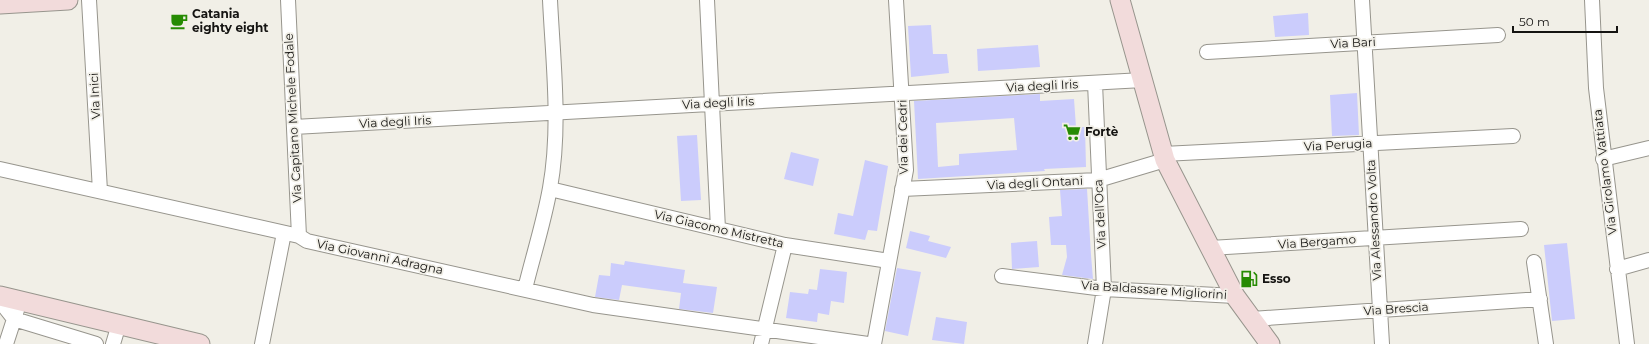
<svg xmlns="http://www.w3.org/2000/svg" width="1649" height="344" font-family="Montserrat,sans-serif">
  <rect width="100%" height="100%" fill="#f1efe7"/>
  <path fill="#cbccfc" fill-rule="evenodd" d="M1308 13 1309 35 1275 37 1273 16Z
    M931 25 933 54H947L949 73 911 77 908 26Z
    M1038 45 1040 67 978 71 977 49Z
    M1357 93 1359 135 1332 136 1330 95Z
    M1040 94V101L1074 99 1076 127H1085L1086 167 1044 169 1045 171 918 179 914 101ZM1014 118 1017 150 959 154V165L938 167 936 123Z
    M697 135 701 200 681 201 677 136Z
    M791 152 819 159 813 186 784 179Z
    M865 160 888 166 877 231 868 230 865 240 834 234 838 213 853 216Z
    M1087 189 1091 255 1093 279 1062 275 1067 257 1066 245H1051L1049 217 1062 216 1060 190Z
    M910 231 930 236 928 241 951 247 946 258 906 248Z
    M1037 241 1039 267 1012 269 1011 243Z
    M1567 243 1575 319 1552 321 1544 245Z
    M625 261 685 270 683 283 717 287 713 313 679 309 681 293 622 285 619 300 595 297 599 275 610 276 611 263 624 265Z
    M897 268 921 272 908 336 885 331Z
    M820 269 847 272 844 303 831 301 829 315 818 313 817 322 786 318 790 292 808 294 809 289 817 290Z
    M936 317 967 322 964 344 932 340Z"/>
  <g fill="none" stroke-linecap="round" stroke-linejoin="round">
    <g stroke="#97958d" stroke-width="16">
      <path id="minor" d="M89 0 100 191
        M288 0 299 236
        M707 0 718 229
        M1362 0 1382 344
        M1592 0 1596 88 1627 344
        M1207 52 1498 35
        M1095 83 1104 289 1095 344
        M294 127 1143 80
        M1163 154 1513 136
        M1603 159 1649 148
        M0 169 299 236 307 241 593 305 868 344
        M550 189 785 245 889 261
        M902 189 1098 180 1165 160
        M1210 248 1521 229
        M1534 262 1546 344
        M1617 269 1649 260
        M1002 276 1104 289 1235 296
        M525 289C533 256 544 222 550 188 561 126 553 62 550 0
        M0 301 14 319 96 344
        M1252 319 1540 299
        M6 344 17 310
        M113 344 119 324
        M262 344 284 233
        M761 344 785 245
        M874 344 906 170 896 0"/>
    </g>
    <g stroke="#97958d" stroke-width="21">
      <path id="secondary" d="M1120 0 1165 160 1235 296 1270 344
        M0 4 68 0
        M0 296 200 344"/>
    </g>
    <use href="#minor" stroke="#fff" stroke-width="14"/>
    <use href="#secondary" stroke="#f2dbdb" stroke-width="19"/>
  </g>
  <defs>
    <g id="cafe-bare" transform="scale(1.38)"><path d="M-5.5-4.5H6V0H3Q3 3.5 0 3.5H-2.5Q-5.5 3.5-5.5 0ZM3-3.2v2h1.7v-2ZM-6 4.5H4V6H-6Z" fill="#268b03" stroke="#f1efe7" stroke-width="2.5" paint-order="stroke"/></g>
    <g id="supermarket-bare" transform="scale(1.38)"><path d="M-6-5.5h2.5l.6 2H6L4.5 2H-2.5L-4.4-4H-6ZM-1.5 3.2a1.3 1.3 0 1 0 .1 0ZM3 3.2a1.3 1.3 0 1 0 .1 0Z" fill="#268b03" stroke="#f1efe7" stroke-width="2.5" paint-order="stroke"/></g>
    <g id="fuel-bare" transform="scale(1.38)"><path d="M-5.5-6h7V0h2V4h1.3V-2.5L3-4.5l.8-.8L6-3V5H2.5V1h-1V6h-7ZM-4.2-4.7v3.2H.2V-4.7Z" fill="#268b03" stroke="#f1efe7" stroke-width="2.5" paint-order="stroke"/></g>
  </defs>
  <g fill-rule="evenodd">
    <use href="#cafe-bare" x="179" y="21"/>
    <use href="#supermarket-bare" x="1072" y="132"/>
    <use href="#fuel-bare" x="1249" y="279"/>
  </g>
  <g text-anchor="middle" stroke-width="3.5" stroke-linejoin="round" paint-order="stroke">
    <g font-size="12" font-weight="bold" fill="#151412" stroke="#f1efe7" text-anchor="start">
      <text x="192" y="18">Catania<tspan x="192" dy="14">eighty eight</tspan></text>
      <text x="1085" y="136">Fortè</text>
      <text x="1262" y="283">Esso</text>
    </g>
    <g font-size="12" fill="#151412" stroke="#f1efe7">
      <text transform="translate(1353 43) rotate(-3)" y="4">Via Bari</text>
      <text transform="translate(1042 86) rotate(-3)" y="4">Via degli Iris</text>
      <text transform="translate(95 96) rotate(-93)" y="4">Via Inici</text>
      <text transform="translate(718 103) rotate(-3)" y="4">Via degli Iris</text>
      <text transform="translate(293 118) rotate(-93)" y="4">Via Capitano Michele Fodale</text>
      <text transform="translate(395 122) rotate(-3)" y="4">Via degli Iris</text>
      <text transform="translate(903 137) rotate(-91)" y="4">Via dei Cedri</text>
      <text transform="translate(1338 145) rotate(-3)" y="4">Via Perugia</text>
      <text transform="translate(1605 172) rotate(-97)" y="4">Via Girolamo Vattiata</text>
      <text transform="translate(1035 183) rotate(-3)" y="4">Via degli Ontani</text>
      <text transform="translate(1100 214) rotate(-93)" y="4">Via dell'Oca</text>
      <text transform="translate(1374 220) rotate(-93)" y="4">Via Alessandro Volta</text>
      <text transform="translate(719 229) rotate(13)" y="4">Via Giacomo Mistretta</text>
      <text transform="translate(1317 242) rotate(-4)" y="4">Via Bergamo</text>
      <text transform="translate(380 257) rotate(12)" y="4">Via Giovanni Adragna</text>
      <text transform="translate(1154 290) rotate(4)" y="4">Via Baldassare Migliorini</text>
      <text transform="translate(1396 309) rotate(-4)" y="4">Via Brescia</text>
    </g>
  </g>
  <path d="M1513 26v6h104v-6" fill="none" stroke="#151412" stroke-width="2"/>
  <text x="1519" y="26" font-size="12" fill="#151412" stroke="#f1efe7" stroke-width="3" paint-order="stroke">50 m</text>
</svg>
